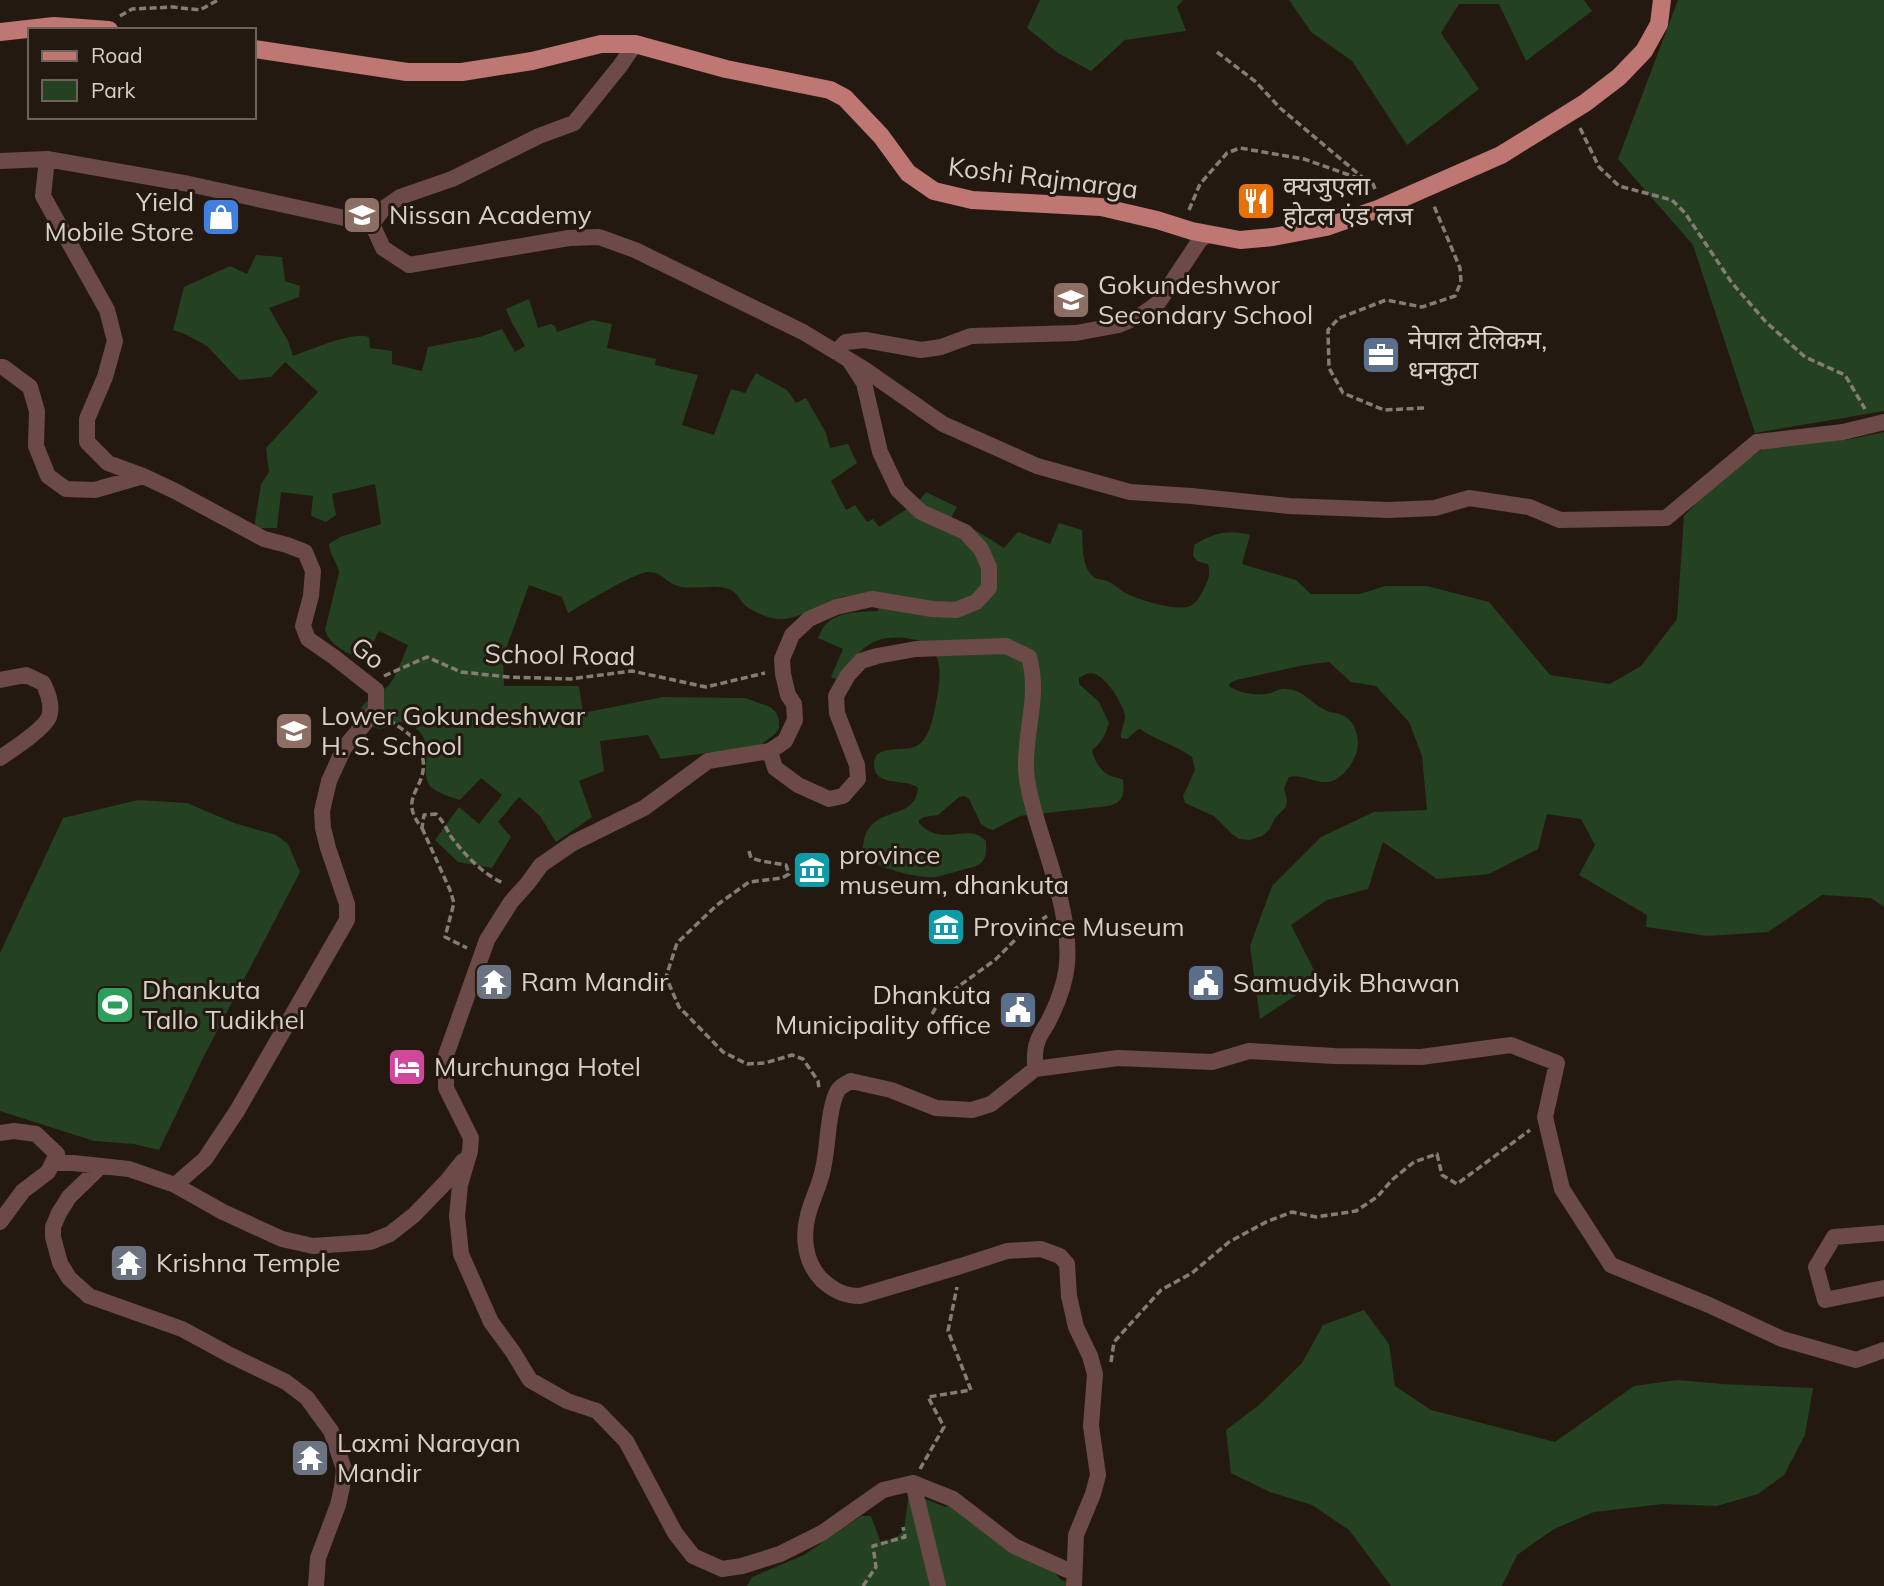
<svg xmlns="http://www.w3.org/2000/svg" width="1884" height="1586" font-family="Mulish,'Noto Sans Devanagari',sans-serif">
  <rect width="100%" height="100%" fill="#241910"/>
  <path fill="#244121" d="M1040 0H1183L1177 7 1186 31 1125 40 1091 71 1058 53 1027 28Z
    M1289 0H1584L1592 11 1526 61 1499 4H1459L1441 33 1479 89 1407 145 1352 61 1311 32Z
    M1678 0H1884V411L1755 433 1693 245 1618 159Z
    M256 255 282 257 285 281 300 286 299 297 269 308 288 341 293 356C311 350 352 331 369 337L370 348 392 351V364L422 371 428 347 480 337 502 329 515 352 525 346 511 321 506 309 529 299 538 328 551 324 555 326 557 332 592 320 612 324 607 348 656 359 655 365 698 375 682 425 714 435 731 389 745 393 756 373 787 390 796 403 806 398 826 433 830 448 848 444 857 463 831 481 846 510 855 505 867 522 873 519 879 527 919 501 926 492 957 507 951 518 977 531 1004 548 1018 532 1050 544 1059 523 1082 530C1083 544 1081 567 1094 577 1098 580 1104 579 1109 582 1114 584 1118 588 1122 591 1135 599 1176 612 1190 606 1196 604 1201 595 1203 590 1208 582 1211 573 1208 564L1197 561 1193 556 1194 545C1213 533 1229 529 1250 535L1242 564 1296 580 1311 594H1360L1385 586H1427L1489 602 1550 675 1610 684 1641 666 1677 619 1684 516 1717 482 1764 448 1851 439 1884 432V907L1871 898 1822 895 1768 932 1708 936 1646 927 1647 915 1579 875 1595 845 1581 819 1547 814 1538 849 1489 874 1437 879 1383 842 1368 889 1327 900 1291 925 1319 980 1260 1019 1250 946 1272 886 1321 837 1374 812 1427 810 1422 756 1409 722 1376 686 1351 682 1329 662 1305 665 1236 680 1230 683 1229 686C1240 694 1258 696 1271 693 1276 691 1281 688 1286 689 1302 689 1310 702 1323 709 1329 713 1337 712 1344 716 1356 722 1361 741 1356 754 1352 765 1343 777 1332 781 1317 786 1304 773 1289 777L1284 788 1287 800 1286 807 1275 818 1269 830 1262 836 1249 840 1239 839 1232 834 1214 816 1185 803 1183 796 1195 770 1192 757C1176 745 1157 741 1140 729L1137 730 1127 739 1121 738C1120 730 1126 722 1125 715 1123 704 1106 677 1095 674 1088 672 1084 675 1079 678V684L1099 702 1109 723C1105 735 1103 742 1092 750 1093 758 1100 770 1107 774 1112 778 1117 776 1123 780 1125 795 1123 803 1108 806L1020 816 993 830 987 828 981 824 969 799 965 796 959 797 938 815 924 817 919 820V823C924 828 930 833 938 834 955 838 972 826 986 841 986 848 987 856 982 862 977 867 969 868 962 870 954 872 945 875 936 877 919 879 877 869 866 855 861 850 863 846 864 840 873 804 915 822 918 788 906 778 875 787 874 766 873 740 907 756 921 743 930 734 934 715 936 703 941 678 946 643 911 639 901 637 889 637 879 640 860 646 849 665 838 680L831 677 843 649 818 638C820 634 823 626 827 623 840 611 862 612 878 611L880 598C867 597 850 594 838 598 817 604 795 624 772 618 764 616 749 610 744 604 738 598 738 593 729 589 713 584 698 589 682 587 668 585 661 571 649 572 634 572 584 604 568 613L562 597 529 585 503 657 504 686H579L583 713 663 697 745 698 770 707 776 712 779 720V728L775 734 759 746 661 759 648 735 600 741 604 771 579 781 592 817 556 842 540 816 519 797 498 822 511 837 492 868 458 862 435 840 459 807 479 824 502 795 481 778 460 800C451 797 439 794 431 787 419 774 434 746 419 731 415 726 406 722 400 722 384 725 382 735 366 722 363 719 360 717 360 713 359 702 383 692 390 684 396 676 404 655 408 645L379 631 364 661C349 653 330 647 325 630L339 573C338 562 329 555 329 544L340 537 381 524 375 484 332 494 336 515 326 522 311 516 313 496 281 492 277 528H254L261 484 269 472 266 448 318 392 285 362 271 377 239 380 207 346 185 334 173 330 184 287 230 266 247 274Z
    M138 800 187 803 234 823 276 835 288 844 300 872 204 1056 159 1150 134 1144 94 1141 0 1111V953L63 818Z
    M1364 1310 1389 1344 1395 1386 1431 1410 1555 1442 1634 1386 1677 1380 1722 1384 1813 1388 1805 1435 1784 1475 1758 1494 1717 1506 1663 1504 1594 1512 1554 1529 1517 1555 1502 1586H1391L1349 1530 1312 1505 1270 1492 1231 1473 1226 1430 1259 1405 1302 1363 1323 1325Z
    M908 1499H925L945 1507 953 1505 1034 1548 1061 1580 1077 1586H747L752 1577 804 1555 861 1516H871L881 1543 898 1536 904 1530Z"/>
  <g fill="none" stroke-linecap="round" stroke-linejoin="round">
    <path stroke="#857c74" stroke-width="3.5" stroke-dasharray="7 3.5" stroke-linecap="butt" d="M120 16 132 9 173 7 200 10 218 0
      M1217 52 1256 82 1280 108 1362 177
      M1580 128 1599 167 1619 186 1672 200 1685 213 1732 283 1766 322 1805 357 1845 375 1865 409
      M1189 210 1200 184 1227 153 1240 148 1304 159 1366 181 1373 184 1375 189
      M1424 408 1384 410 1343 393 1329 368 1328 330 1339 318 1386 300 1422 307 1455 296 1461 282 1460 268 1434 206
      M384 676 427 657 461 672 508 677 570 679 632 671 706 687 765 673
      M389 720C396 725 415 737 419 745 421 748 422 752 422 755 431 788 395 795 422 828L424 815 436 814C445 823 446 829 452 838 466 856 483 874 503 883
      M422 828 450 890 454 903 445 937 467 948
      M749 851 751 858 761 861 786 865 789 874 782 878 749 882 717 905 677 943 666 977 679 1007 723 1052 747 1064 765 1063 792 1055 803 1059 818 1081 819 1089
      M932 1014 941 999 995 960 1021 934 1047 916
      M1111 1362 1114 1342 1161 1290 1192 1273 1229 1242 1266 1222 1292 1212 1316 1217 1356 1211 1377 1197 1393 1179 1414 1162 1437 1154 1442 1175 1457 1184 1530 1130
      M920 1469 944 1427 928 1397 971 1390 948 1331 957 1287
      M863 1586 876 1567 873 1546 905 1537 903 1527"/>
    <path stroke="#6c4a47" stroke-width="16" d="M47 159 43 196 107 310 115 341 105 377 87 419V442L108 463 143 476
      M0 161 47 159 189 184 372 224 383 248 409 265 569 238 599 237 635 250 803 332 864 369 943 424 1037 466 1130 492 1191 496 1289 506 1389 510 1435 508 1469 498 1529 507 1560 520 1666 518 1757 442 1843 432 1884 422
      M372 224 383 209 400 197 452 179 539 136 574 123 620 66 635 44
      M836 352 846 342 865 340 921 350 941 347 971 336 1076 333 1119 325 1140 316 1158 303 1200 240 1208 234
      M849 360 864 383 880 452 898 490 921 512 965 532 981 549 989 567V588L976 602 956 610 932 609 872 599 836 607 809 619 792 635 782 659 783 674 788 695 794 704 795 720 785 741 770 751 708 761 644 808 573 843 541 865 528 883 511 902 487 940 446 1055V1088L471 1138 470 1151 460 1185 457 1216 461 1254 491 1322 513 1352 530 1380 567 1401 597 1411 626 1441 675 1533 693 1556 722 1569 742 1566 780 1554 822 1533 883 1490 913 1483 953 1499 1014 1546 1074 1573
      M0 367H3L30 387 37 411 36 446 48 476 66 489 95 490 143 476 175 491 264 539 287 545 305 552 313 571 311 596 303 626 308 639 334 657 376 690V710L344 748 329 781 322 811 323 828 328 848 347 904V920L237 1111 205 1159 175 1185
      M0 680 26 675 43 683C48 693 53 705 49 717 44 729 12 750 0 758
      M770 751 775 768 798 785 829 799 843 796 858 779 857 765 837 713 836 696 848 675 861 661 877 656 916 649 1006 646 1029 657C1040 695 1025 729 1026 767 1026 783 1031 799 1035 814 1048 860 1071 916 1067 964 1065 986 1057 1005 1047 1024 1043 1030 1039 1036 1037 1043 1034 1051 1035 1060 1035 1069
      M0 1133 14 1131 36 1134 57 1154 48 1172 23 1191 0 1222
      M53 1163H73L129 1169 175 1185 223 1212 282 1239 313 1246 370 1242 390 1234 414 1215 447 1181 463 1161
      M101 1166 69 1197 59 1213 53 1227V1237L60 1263 69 1278 89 1296 182 1329 230 1355 286 1382 307 1398 331 1431 344 1469 342 1487 338 1505 318 1558 316 1586
      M1884 1233 1834 1237 1816 1267 1825 1300 1884 1288
      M913 1483 938 1586
      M1074 1586 1076 1535 1093 1494 1098 1475 1091 1426 1095 1374 1090 1356 1076 1327 1069 1296 1067 1264 1060 1256 1041 1249 1007 1251 961 1266 860 1296C845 1296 834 1291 822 1280 805 1263 802 1237 808 1215 812 1199 820 1185 823 1169 828 1148 828 1107 838 1090 841 1086 847 1083 851 1081L891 1090 936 1108 972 1110 991 1104 1035 1069 1118 1058 1212 1062 1249 1051 1334 1056 1421 1057 1511 1045 1557 1063 1545 1117 1562 1189 1611 1265 1709 1305 1782 1339 1856 1360 1884 1350"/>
    <path stroke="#be7773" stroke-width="18" d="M0 32 54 26 109 30
      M254 49 407 72H462L532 61 601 44H635L726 69 830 90 845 98 881 136 908 173 934 191 972 200 1101 207 1157 220 1192 231 1240 240 1273 237 1326 227 1378 209 1501 155 1585 103 1619 77 1644 51 1659 24 1662 0"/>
  </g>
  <defs>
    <g id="restaurant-square" transform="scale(2.0125)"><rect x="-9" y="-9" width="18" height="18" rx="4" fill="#e8710a" stroke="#241910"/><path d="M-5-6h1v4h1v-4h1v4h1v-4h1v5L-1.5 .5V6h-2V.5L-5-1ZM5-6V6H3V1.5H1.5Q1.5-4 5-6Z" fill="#fff"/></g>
    <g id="school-square" transform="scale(2.0125)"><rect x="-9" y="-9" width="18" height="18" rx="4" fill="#8d6e63" stroke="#241910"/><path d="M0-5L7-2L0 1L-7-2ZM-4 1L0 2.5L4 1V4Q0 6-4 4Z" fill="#fff"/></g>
    <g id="shop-square" transform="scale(2.0125)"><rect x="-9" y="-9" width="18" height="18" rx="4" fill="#3f7fe0" stroke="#241910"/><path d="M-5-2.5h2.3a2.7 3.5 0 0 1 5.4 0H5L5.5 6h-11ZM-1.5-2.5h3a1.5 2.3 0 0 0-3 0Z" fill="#fff"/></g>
    <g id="office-square" transform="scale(2.0125)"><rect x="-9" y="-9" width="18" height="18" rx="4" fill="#5c6f8a" stroke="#241910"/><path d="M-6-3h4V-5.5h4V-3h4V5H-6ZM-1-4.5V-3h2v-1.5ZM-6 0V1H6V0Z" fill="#fff"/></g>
    <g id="museum-square" transform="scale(2.0125)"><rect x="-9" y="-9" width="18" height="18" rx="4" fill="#0f9aa8" stroke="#241910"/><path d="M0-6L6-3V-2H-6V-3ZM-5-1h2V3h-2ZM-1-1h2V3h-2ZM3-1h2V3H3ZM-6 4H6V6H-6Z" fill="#fff"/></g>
    <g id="temple-square" transform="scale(2.0125)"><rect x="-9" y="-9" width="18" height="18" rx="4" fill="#6b7280" stroke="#241910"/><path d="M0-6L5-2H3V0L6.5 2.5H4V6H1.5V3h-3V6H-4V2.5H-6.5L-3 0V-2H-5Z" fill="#fff"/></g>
    <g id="civic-square" transform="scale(2.0125)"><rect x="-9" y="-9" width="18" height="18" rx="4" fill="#5c6f8a" stroke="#241910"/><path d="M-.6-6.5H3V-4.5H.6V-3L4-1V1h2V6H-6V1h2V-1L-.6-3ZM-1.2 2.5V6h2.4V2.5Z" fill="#fff"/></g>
    <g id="stadium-square" transform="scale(2.0125)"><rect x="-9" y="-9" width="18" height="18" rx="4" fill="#2e9e5b" stroke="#241910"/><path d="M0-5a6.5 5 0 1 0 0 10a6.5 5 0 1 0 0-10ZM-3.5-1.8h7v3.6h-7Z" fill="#fff"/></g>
    <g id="hotel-square" transform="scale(2.0125)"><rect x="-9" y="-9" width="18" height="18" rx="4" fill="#d1479c" stroke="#241910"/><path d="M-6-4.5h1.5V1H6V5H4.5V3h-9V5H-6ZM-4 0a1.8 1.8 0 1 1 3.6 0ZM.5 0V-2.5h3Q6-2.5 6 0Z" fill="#fff"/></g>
  </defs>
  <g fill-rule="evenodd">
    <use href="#restaurant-square" x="1256" y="201"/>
    <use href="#school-square" x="362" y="215"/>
    <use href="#shop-square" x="221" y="217"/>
    <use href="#school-square" x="1071" y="300"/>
    <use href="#office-square" x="1381" y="355"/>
    <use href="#school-square" x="294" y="731"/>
    <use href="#museum-square" x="812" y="870"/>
    <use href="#museum-square" x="946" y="927"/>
    <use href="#temple-square" x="494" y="982"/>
    <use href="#civic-square" x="1206" y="983"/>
    <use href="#stadium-square" x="115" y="1005"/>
    <use href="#civic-square" x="1018" y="1010"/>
    <use href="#hotel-square" x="407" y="1067"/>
    <use href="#temple-square" x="129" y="1263"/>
    <use href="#temple-square" x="310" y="1458"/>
  </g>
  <g text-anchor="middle" stroke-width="6" stroke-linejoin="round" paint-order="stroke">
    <g font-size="26" fill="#d7d0c9" stroke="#241910">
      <text transform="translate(1043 178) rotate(7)" y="9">Koshi Rajmarga</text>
      <text transform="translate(368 653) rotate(38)" y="9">Go</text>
      <text transform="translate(560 655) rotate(1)" y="9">School Road</text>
    </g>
    <g font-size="26" fill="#d7d0c9" stroke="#241910" text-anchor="start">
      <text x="1283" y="195">क्यजुएला<tspan x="1283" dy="30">होटल एंड लज</tspan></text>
      <text x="194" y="211" text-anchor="end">Yield<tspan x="194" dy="30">Mobile Store</tspan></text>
      <text x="389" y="224">Nissan Academy</text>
      <text x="1098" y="294">Gokundeshwor<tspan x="1098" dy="30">Secondary School</tspan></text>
      <text x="1408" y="349">नेपाल टेलिकम,<tspan x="1408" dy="30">धनकुटा</tspan></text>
      <text x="321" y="725">Lower Gokundeshwar<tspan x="321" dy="30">H. S. School</tspan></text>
      <text x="839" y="864">province<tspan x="839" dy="30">museum, dhankuta</tspan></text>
      <text x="973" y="936">Province Museum</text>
      <text x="521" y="991">Ram Mandir</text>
      <text x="1233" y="992">Samudyik Bhawan</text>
      <text x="142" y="999">Dhankuta<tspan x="142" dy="30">Tallo Tudikhel</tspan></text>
      <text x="991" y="1004" text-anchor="end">Dhankuta<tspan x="991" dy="30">Municipality office</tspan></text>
      <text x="434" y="1076">Murchunga Hotel</text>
      <text x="156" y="1272">Krishna Temple</text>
      <text x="337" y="1452">Laxmi Narayan<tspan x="337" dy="30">Mandir</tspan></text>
    </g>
  </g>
  <rect x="28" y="28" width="228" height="91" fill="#241910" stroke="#6c625a" stroke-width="2"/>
  <rect x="42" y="51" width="35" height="10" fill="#be7773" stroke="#6c625a" stroke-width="2"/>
  <text x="91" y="63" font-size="21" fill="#d7d0c9">Road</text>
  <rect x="42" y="80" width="35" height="21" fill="#244121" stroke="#6c625a" stroke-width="2"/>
  <text x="91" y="98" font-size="21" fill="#d7d0c9">Park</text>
</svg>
